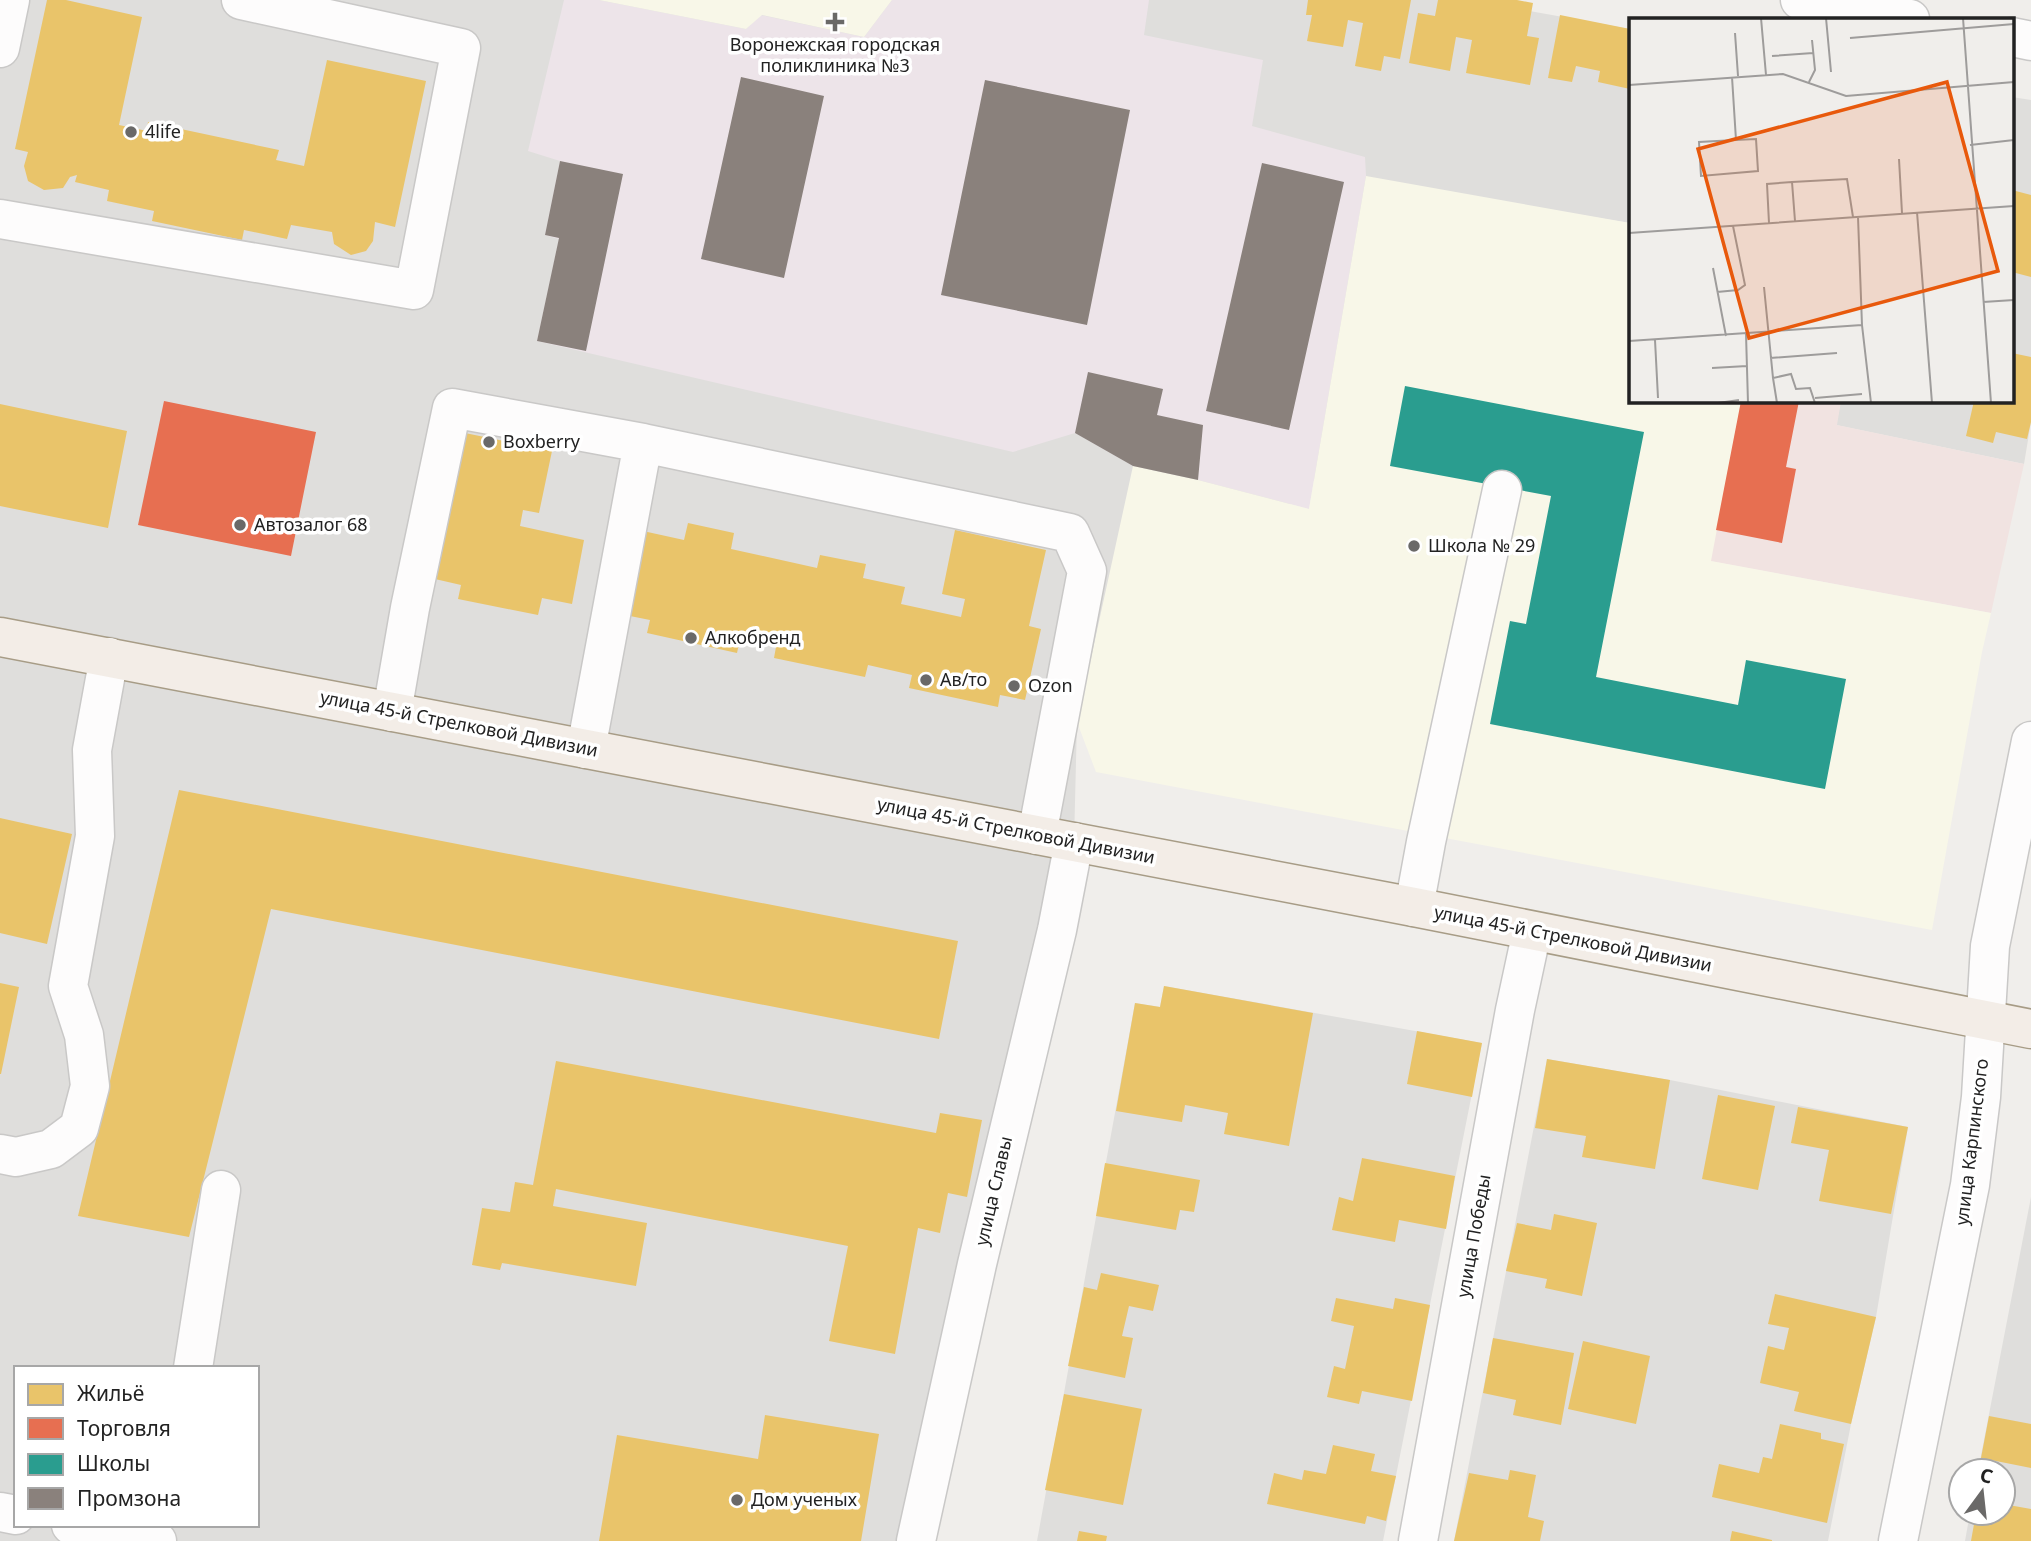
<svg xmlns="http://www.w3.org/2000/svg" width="2031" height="1541" font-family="'Noto Sans',sans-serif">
  <rect width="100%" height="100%" fill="#f0eeeb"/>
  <path fill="#dfdedc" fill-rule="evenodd" d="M0 0H1468L1630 29V223L1575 214 1077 722 1074 842 916 1541H0ZM16 1368H257V1525H16Z
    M2012 97 2031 100V422L2024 464 1836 425 1841 401H2012Z
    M1164 986 1482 1043 1383 1541H1037L1135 1003 1160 1007Z
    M1547 1059 1670 1080 1908 1127 1876 1317 1851 1424 1828 1541H1454Z
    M2031 1197V1541H1965L1970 1513H2003V1471H1978Z"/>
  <path fill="#f1e3e1" d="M1741 401H1841L1837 425 2024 464 1991 613 1710 561Z"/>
  <path fill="#ede4e9" d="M564 0H599L746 29 761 15 864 37 892 0H1149L1144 35 1263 60 1252 126 1365 157 1366 176 1309 509 1198 480 1133 466 1075 433 1013 452 537 341 559 239 545 235 560 161 528 151Z"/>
  <path fill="#f8f7e8" d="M599 0H892L864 37 762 15 746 29Z
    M1366 176 1630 223V401H1741L1711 561 1991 613 1982 652 1932 930 1096 772 1077 722 1133 466 1198 480 1309 509Z"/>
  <path fill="#e9c46a" d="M47 0H66L142 17 119 125 147 131 148 122 279 150 276 160 304 166 327 60 426 81 395 227 375 222 373 241 366 251 351 255 334 244 332 232 291 225 287 239 244 230 242 240 152 221 154 211 107 201 109 190 75 182 77 175 70 177 63 188 44 190 28 181 24 166 28 152 15 149Z
    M1308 0H1411L1400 59 1384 56 1381 71 1355 66 1363 23 1348 20 1343 47 1307 41 1312 15H1306Z
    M1438 0H1517L1533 3 1527 36 1539 38 1530 85 1466 73 1472 40 1456 37 1450 71 1409 63 1418 13 1435 16Z
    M1560 15 1630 29V89L1598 82 1600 71 1576 66 1572 82 1548 78Z
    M2012 190 2031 195V277L2012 272Z
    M2012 353 2031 357V422L2027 439 1996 432 1993 443 1966 436 1974 401H2012Z
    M0 404 127 431 108 528 0 506Z
    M465 433 552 451 539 513 523 510 520 526 584 540 572 604 542 598 538 615 458 599 461 585 435 579Z
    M688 523 734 533 731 549 817 568 820 555 866 564 863 578 905 587 901 604 961 617 965 599 942 594 955 530 1046 550 1029 626 1041 629 1025 700 1000 695 998 707 909 688 912 675 868 665 865 677 774 658 776 647 740 639 737 653 647 633 650 620 625 615 643 531 684 540Z
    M179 790 958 941 939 1039 271 909 189 1237 78 1216Z
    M0 818 72 834 47 944 0 933Z
    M0 983 19 987 1 1074H0Z
    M1164 986 1313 1013 1289 1146 1224 1134 1228 1113 1185 1105 1182 1122 1116 1111 1135 1003 1160 1007Z
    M1417 1031 1482 1043 1472 1097 1407 1084Z
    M1547 1059 1670 1080 1655 1169 1582 1157 1586 1136 1535 1128Z
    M556 1061 936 1133 940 1113 982 1120 967 1197 948 1193 940 1233 918 1228 895 1354 829 1341 848 1246 556 1189 553 1206 647 1223 636 1286 502 1263 500 1270 472 1265 482 1208 510 1212 515 1182 533 1185Z
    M1718 1095 1775 1106 1758 1190 1702 1179Z
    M1798 1107 1908 1127 1891 1214 1819 1201 1829 1150 1791 1143Z
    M1362 1158 1455 1176 1446 1229 1399 1220 1395 1242 1332 1230 1339 1197 1353 1201Z
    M1105 1163 1200 1180 1194 1212 1180 1210 1176 1230 1096 1216Z
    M1554 1214 1597 1223 1582 1296 1545 1288 1547 1279 1506 1271 1517 1223 1551 1230Z
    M1101 1273 1159 1285 1153 1311 1129 1306 1122 1336 1133 1338 1125 1378 1068 1366 1084 1287 1097 1290Z
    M1775 1294 1876 1317 1851 1424 1794 1411 1799 1392 1760 1383 1768 1346 1784 1350 1789 1328 1768 1324Z
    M1336 1298 1393 1309 1395 1298 1430 1305 1412 1401 1362 1391 1359 1404 1327 1397 1334 1366 1345 1369 1354 1326 1331 1321Z
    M1493 1338 1574 1353 1561 1425 1513 1415 1516 1400 1483 1393Z
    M1583 1341 1650 1356 1636 1424 1568 1409Z
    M1064 1394 1142 1409 1123 1505 1045 1490Z
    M765 1415 879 1434 861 1541H599L617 1435 758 1459Z
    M1989 1416 2031 1424V1468L1981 1458Z
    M1780 1424 1821 1433V1439L1844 1444 1827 1523 1712 1497 1719 1464 1759 1473 1763 1457 1772 1459Z
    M1333 1445 1375 1454 1371 1471 1396 1476 1386 1521 1367 1516 1365 1524 1267 1504 1274 1473 1302 1480 1304 1470 1326 1474Z
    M1510 1470 1536 1475 1528 1517 1544 1521 1540 1541H1454L1469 1473 1508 1480Z
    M2003 1504 2031 1509V1541H1971L1976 1513H2003Z
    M1079 1531 1107 1536 1106 1541H1077Z
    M1732 1531 1772 1540V1541H1730Z"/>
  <path fill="#e76f51" d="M164 401 316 432 291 556 138 525Z
    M1741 401H1799L1786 467 1796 469 1782 543 1716 530Z"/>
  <path fill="#2a9d8f" d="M1405 386 1644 432 1596 677 1738 705 1746 660 1846 679 1825 789 1490 724 1510 621 1526 624 1551 496 1390 466Z"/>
  <path fill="#8a817c" d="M741 77 824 96 784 278 701 259Z
    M985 80 1130 110 1087 325 941 295Z
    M560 161 623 174 586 351 537 341 559 238 545 235Z
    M1262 163 1344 182 1289 430 1206 411Z
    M1088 372 1163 389 1157 415 1203 425 1198 480 1133 466 1075 433Z"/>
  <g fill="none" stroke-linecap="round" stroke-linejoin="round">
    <g stroke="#c9c8c7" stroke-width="41">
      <path id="minor" d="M1800 0 1910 19
        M2012 37 2031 41
        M0 48 10 0
        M0 219 414 290 461 48 241 0
        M392 712 410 608 452 408 643 443 1070 533 1087 571 1037 835
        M586 749 643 443
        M1414 907 1426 842 1502 490
        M0 1154 16 1157 51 1149 79 1128 90 1086 84 1035 68 986 95 836 92 750 109 657
        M193 1368 221 1190
        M0 1512 16 1515
        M71 1525 157 1541
        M916 1541 977 1264 1057 930 1074 842
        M1418 1541 1515 1010 1532 931
        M1898 1541 1970 1185 1981 1097 1990 946 2031 741"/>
    </g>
    <g stroke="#a79c86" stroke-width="41">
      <path id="major" d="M0 637 1414 907 2031 1029"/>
    </g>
    <use href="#minor" stroke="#fdfcfc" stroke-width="38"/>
    <use href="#major" stroke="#f3ede7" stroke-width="38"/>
  </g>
  <g fill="#6a6968" stroke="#fff" stroke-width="2.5">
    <path d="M831.5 11.5h7v7h7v7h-7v7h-7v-7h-7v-7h7z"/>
    <circle cx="131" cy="132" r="7"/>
    <circle cx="489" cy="442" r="7"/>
    <circle cx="240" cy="525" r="7"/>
    <circle cx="1414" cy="546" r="7"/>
    <circle cx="691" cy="638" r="7"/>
    <circle cx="926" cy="680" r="7"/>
    <circle cx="1014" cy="686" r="7"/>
    <circle cx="737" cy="1500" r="7"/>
  </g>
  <g text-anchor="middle" stroke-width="7" stroke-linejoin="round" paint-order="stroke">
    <g font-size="18" fill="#222" stroke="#fff" text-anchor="start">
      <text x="835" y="51" text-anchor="middle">Воронежская городская<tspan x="835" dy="21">поликлиника №3</tspan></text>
      <text x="145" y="138">4life</text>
      <text x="503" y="448">Boxberry</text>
      <text x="254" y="531">Автозалог 68</text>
      <text x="1428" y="552">Школа № 29</text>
      <text x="705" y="644">Алкобренд</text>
      <text x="940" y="686">Ав/то</text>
      <text x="1028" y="692">Ozon</text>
      <text x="751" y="1506">Дом ученых</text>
    </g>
    <g font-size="18" fill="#222" stroke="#fff">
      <text transform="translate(459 724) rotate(11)" y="6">улица 45-й Стрелковой Дивизии</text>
      <text transform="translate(1016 831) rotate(11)" y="6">улица 45-й Стрелковой Дивизии</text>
      <text transform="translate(1573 939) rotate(11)" y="6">улица 45-й Стрелковой Дивизии</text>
      <text transform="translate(1972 1142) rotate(-83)" y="6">улица Карпинского</text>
      <text transform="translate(994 1191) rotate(-77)" y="6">улица Славы</text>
      <text transform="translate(1474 1236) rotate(-80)" y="6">улица Победы</text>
    </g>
  </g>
  <g transform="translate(1629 18)">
    <rect width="385" height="385" fill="#f0eeeb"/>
    <path fill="none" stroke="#9e9c9b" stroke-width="2" d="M132 0 137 57M197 0 202 54M334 0 362 385M106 15 109 58M221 20 385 6M143 38 184 35M103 59 107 122 127 121 129 153 72 158 70 124 107 122M180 64 186 52 183 22M0 67 154 56 217 78 385 64M341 127 385 122M270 141 273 195M163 164 166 203M288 194 303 385M229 199 233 307 242 385M140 205 138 166 163 164 218 161 224 199M0 215 385 188M84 250 97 318M135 269 144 360M88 274 109 272 116 267 104 208M354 284 385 282M117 316 119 385M26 322 29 380M0 323 233 307M141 340 208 335M83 350 118 348M186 380 233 376M89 385 110 382M148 385 144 360 162 356 167 371 181 370 186 385"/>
    <path fill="#e8590c" fill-opacity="0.15" stroke="#e8590c" stroke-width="3.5" d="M318 64 369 253 120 320 69 131Z"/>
    <rect width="385" height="385" fill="none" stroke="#222" stroke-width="3.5"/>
  </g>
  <rect x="14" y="1366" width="245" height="161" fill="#ffffff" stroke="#a7a7a7" stroke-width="2"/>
  <rect x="28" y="1384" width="35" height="21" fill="#e9c46a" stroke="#a7a7a7" stroke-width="2"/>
  <text x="77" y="1401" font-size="21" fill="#222222">Жильё</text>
  <rect x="28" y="1418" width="35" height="21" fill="#e76f51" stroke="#a7a7a7" stroke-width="2"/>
  <text x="77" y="1436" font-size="21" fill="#222222">Торговля</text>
  <rect x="28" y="1454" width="35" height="21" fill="#2a9d8f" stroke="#a7a7a7" stroke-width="2"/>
  <text x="77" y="1471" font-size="21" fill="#222222">Школы</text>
  <rect x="28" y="1488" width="35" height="21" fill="#8a817c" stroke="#a7a7a7" stroke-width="2"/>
  <text x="77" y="1506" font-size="21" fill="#222222">Промзона</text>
  <g transform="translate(1982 1492) rotate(15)"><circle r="33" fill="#ffffff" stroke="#a7a7a7" stroke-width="2"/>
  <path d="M0-5L12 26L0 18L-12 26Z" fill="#6a6968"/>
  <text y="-10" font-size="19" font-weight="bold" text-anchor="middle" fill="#222222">С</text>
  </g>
</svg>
